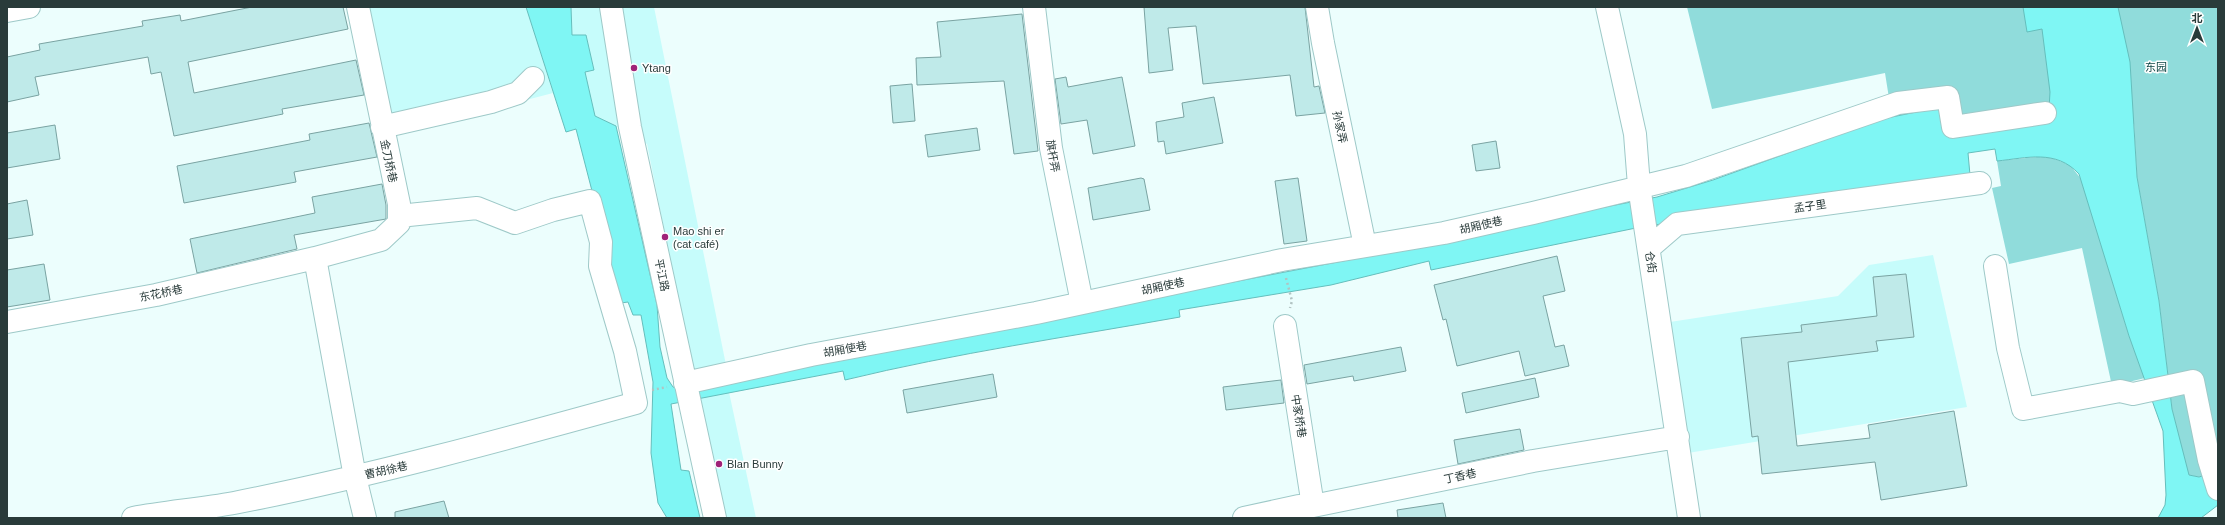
<svg xmlns="http://www.w3.org/2000/svg" width="2225" height="525" font-family="Arial,'Noto Sans SC',sans-serif">
  <rect width="100%" height="100%" fill="#ecfefd"/>
  <path fill="#c6fcfb" d="M363 7H526L553 93 388 136Z
    M571 7H654L727 370 729 392 756 518H722L647 144 616 126 595 116 585 72 594 69 586 36 572 35Z
    M1933 255 1967 407 1688 453 1670 322 1838 296 1869 265Z"/>
  <path fill="#90dcdb" d="M1687 7H2218V471L2199 477 2189 475 2186 470 2172 409 2159 301 2137 177 2134 124 1993 129 1946 136 1941 107 1892 117 1885 73 1712 109Z
    M2047 156 2070 165 2082 180 2129 336 2145 378 2112 386 2082 248 2009 264 1992 188 2001 186 1997 161Z"/>
  <path fill="#7ff6f4" stroke="#65bebc" d="M526 7H571L572 35H586L594 70 585 72 595 116 616 126 657 305 660 347 667 378 673 387 678 388 1369 256 1548 218 1657 197 1713 180 1882 119 1941 107 1946 136 1992 129 2049 109 2050 92 2042 29 2027 32 2023 7H2118L2130 62 2137 177 2159 301 2172 409 2189 475 2199 477 2218 471V505L2201 518H2158L2165 505 2166 495 2163 431 2129 336 2079 174C2056 149 2027 158 1997 161L1995 149 1968 153 1970 175 1636 228 1431 270 1429 261 1331 285 1179 310 1180 317C1068 337 956 353 845 380L843 371 671 404 681 470 689 471 700 518H667L658 503 655 482 651 453 653 382 641 315H633L628 302 621 303 576 129 566 132Z"/>
  <path fill="#bfeae9" stroke="#7aa3a2" d="M252 7H343L348 29 188 62 194 93 356 60 364 95 282 109 283 114 174 136 161 72 151 74 148 57 35 77 39 95 7 102V57L40 50 39 44 143 26 142 21 180 15 181 21Z
    M1144 7H1305L1314 87 1319 86 1325 113 1296 116 1290 75 1203 84 1196 26 1168 28 1173 70 1149 73Z
    M1022 14 1038 151 1014 154 1004 81 917 85 916 58 941 57 937 22Z
    M1066 77 1068 87 1122 77 1135 146 1093 154 1087 120 1061 124 1055 79Z
    M912 84 915 121 893 123 890 86Z
    M1214 97 1223 143 1166 154 1164 141 1158 142 1156 122 1184 117 1182 103Z
    M369 123 377 157 294 172 296 182 184 203 177 166 310 140 309 134Z
    M55 125 60 159 7 168V133Z
    M977 128 980 150 928 157 925 135Z
    M1496 141 1500 168 1476 171 1472 145Z
    M1141 178 1144 179 1150 210 1093 220 1088 188Z
    M1298 178 1307 241 1284 244 1275 181Z
    M382 184 386 205V219L294 235 297 249 197 273 190 239 315 213 312 197Z
    M27 200 33 235 7 239V204Z
    M1557 256 1565 291 1543 296 1555 347 1564 345 1569 366 1525 376 1519 351 1457 366 1446 319 1443 320 1434 285Z
    M44 264 50 300 7 307V270Z
    M1906 274 1914 337 1876 341 1878 351 1788 362 1797 446 1870 438 1868 425 1954 411 1967 486 1881 500 1875 462 1762 474 1758 436 1752 437 1741 338 1802 332 1801 325 1877 316 1873 277Z
    M1401 347 1406 371 1354 381 1353 376 1307 384 1304 365Z
    M993 374 997 397 907 413 903 390Z
    M1535 378 1539 397 1466 413 1462 393Z
    M1281 380 1284 403 1226 410 1223 387Z
    M1520 429 1524 450 1458 464 1454 440Z
    M444 501 449 518H395V512Z
    M1443 503 1446 518H1398L1397 510Z"/>
  <g fill="none" stroke-linecap="round" stroke-linejoin="round">
    <g stroke="#9ec9c8" stroke-width="24">
      <path id="minor" d="M611 7 630 127 715 518
        M1034 7 1051 148 1082 303
        M1317 7 1323 43 1365 246
        M1607 7 1635 134 1639 186 1689 518
        M382 127 491 102 518 93 533 78
        M1649 248 1677 224 1980 183
        M315 258 355 477 365 518
        M1995 266 2008 348 2023 409 2120 391 2133 394 2193 381 2209 460 2218 489
        M7 322 156 295 315 258 381 240 399 223V204L358 7
        M1285 326 1313 506
        M685 383 811 355 1036 313 1282 260 1444 233 1533 213 1686 176 1898 103 1948 97 1953 127 2045 113
        M133 518C166 512 201 509 234 503 371 476 502 440 636 403L625 351 600 266 601 242 590 201 553 210 515 223 477 208 399 216
        M1244 518 1299 506H1313L1533 461 1678 437"/>
    </g>
    <g stroke="#9ec9c8" stroke-width="24">
      <path id="major" d="M7 11 29 7"/>
    </g>
    <path stroke="#b1c3c2" stroke-width="2.5" stroke-dasharray="2 3" stroke-linecap="butt" d="M1286 278 1292 301 1290 308
      M652 390 667 387"/>
    <use href="#minor" stroke="#fff" stroke-width="22"/>
    <use href="#major" stroke="#fff" stroke-width="22"/>
  </g>
  <g fill="#9f2278" stroke="#fff" stroke-width="1.5">
    <circle cx="634" cy="68" r="4"/>
    <circle cx="665" cy="237" r="4"/>
    <circle cx="719" cy="464" r="4"/>
  </g>
  <g text-anchor="middle" stroke-width="3" stroke-linejoin="round" paint-order="stroke">
    <g font-size="11" fill="#0e4645" stroke="#fff">
      <text x="2156" y="71">东园</text>
    </g>
    <g font-size="11" fill="#293b3a" stroke="#fff" text-anchor="start">
      <text x="642" y="72">Ytang</text>
      <text x="673" y="235">Mao shi er<tspan x="673" dy="13">(cat café)</tspan></text>
      <text x="727" y="468">Blan Bunny</text>
    </g>
    <g font-size="11" fill="#293b3a" stroke="#fff">
      <text transform="translate(1340 127) rotate(78)" y="4">孙家弄</text>
      <text transform="translate(1053 156) rotate(80)" y="4">旗杆弄</text>
      <text transform="translate(389 161) rotate(78)" y="4">金刀桥巷</text>
      <text transform="translate(1810 206) rotate(-8)" y="4">孟子里</text>
      <text transform="translate(1481 225) rotate(-13)" y="4">胡厢使巷</text>
      <text transform="translate(1651 262) rotate(81)" y="4">仓街</text>
      <text transform="translate(662 275) rotate(78)" y="4">平江路</text>
      <text transform="translate(1163 286) rotate(-12)" y="4">胡厢使巷</text>
      <text transform="translate(161 293) rotate(-12)" y="4">东花桥巷</text>
      <text transform="translate(845 349) rotate(-10)" y="4">胡厢使巷</text>
      <text transform="translate(1299 416) rotate(81)" y="4">中家桥巷</text>
      <text transform="translate(386 470) rotate(-13)" y="4">曹胡徐巷</text>
      <text transform="translate(1460 476) rotate(-12)" y="4">丁香巷</text>
    </g>
  </g>
  <rect width="2225" height="525" fill="none" stroke="#293b3a" stroke-width="16"/>
  <g transform="translate(2197 28)" stroke="#ffffff" stroke-width="3" paint-order="stroke">
  <path d="M0-3L7 15L0 10L-7 15Z" fill="#293b3a"/>
  <text y="-6" font-size="11" font-weight="bold" text-anchor="middle" fill="#293b3a">北</text>
  </g>
</svg>
